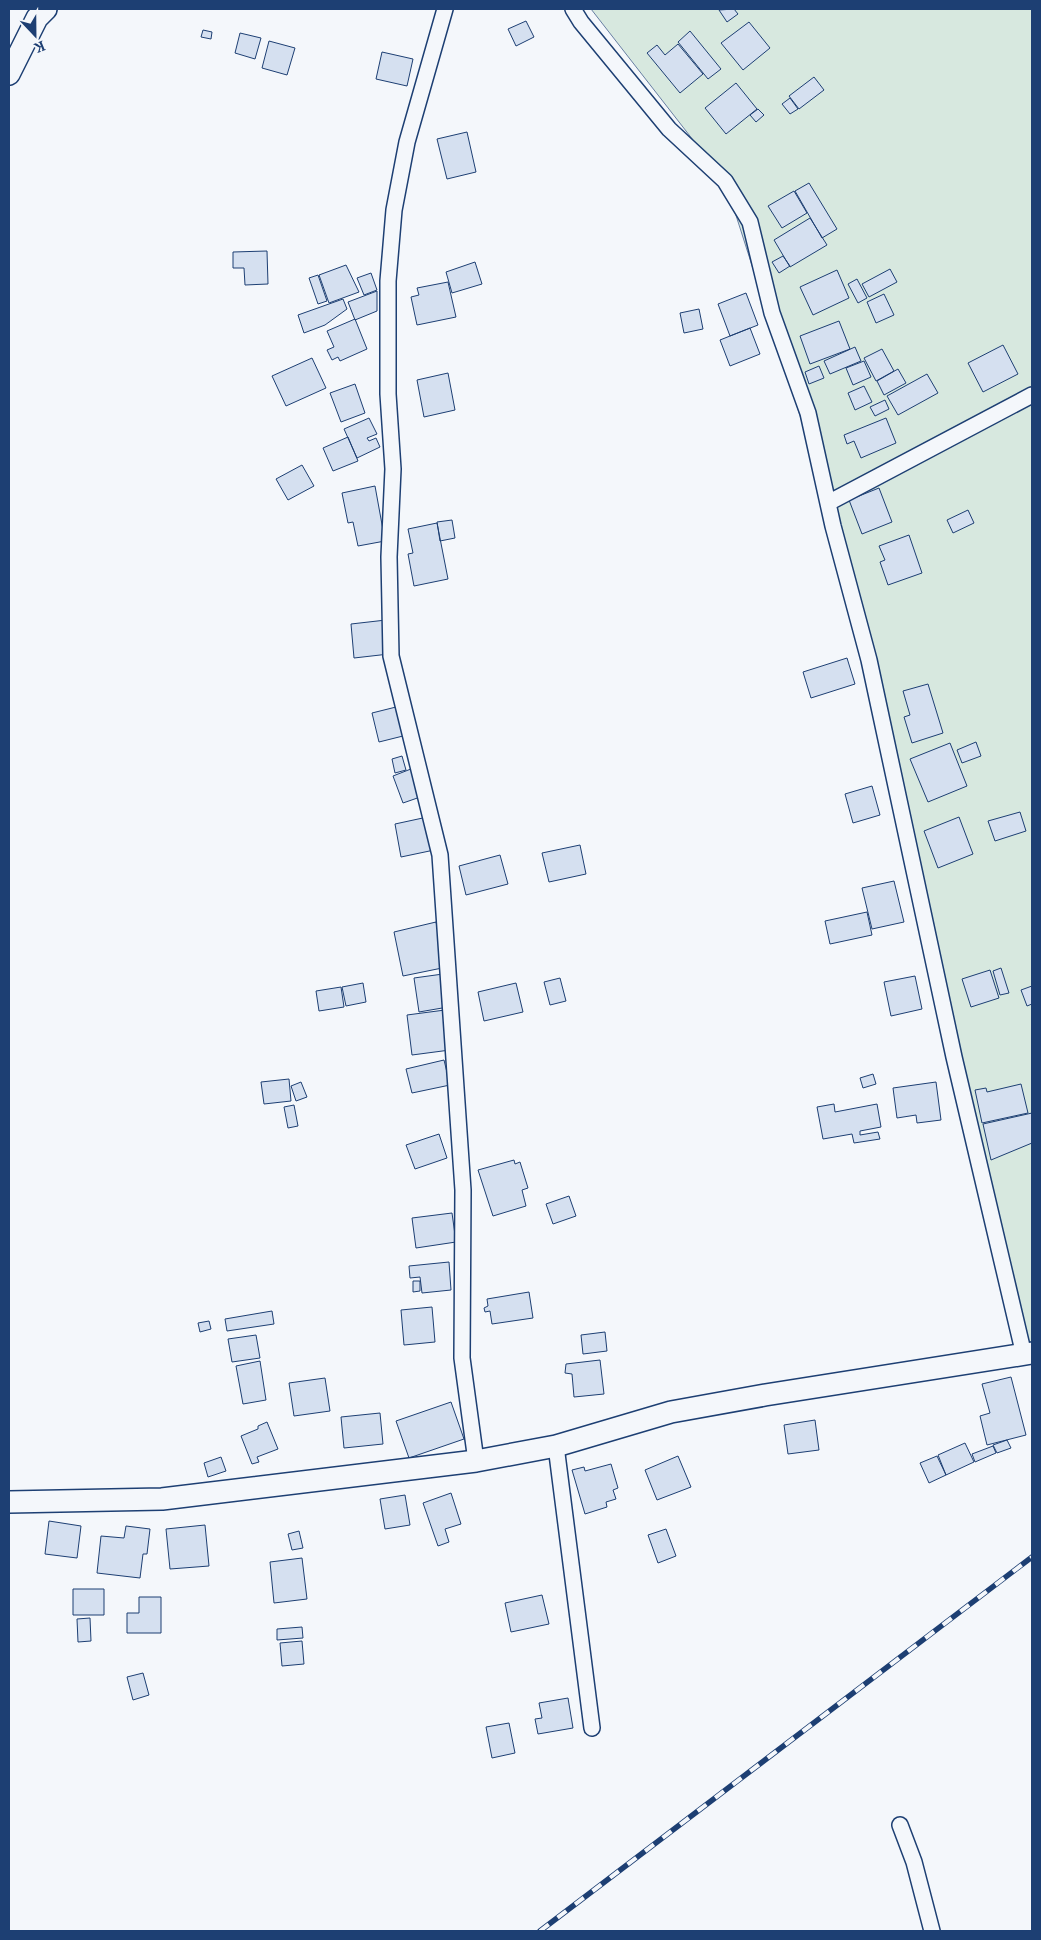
<svg xmlns="http://www.w3.org/2000/svg" width="1041" height="1940" font-family="'PT Serif',serif">
  <rect width="100%" height="100%" fill="#f4f7fb"/>
  <path fill="#d7e8df" stroke="#687fa3" d="M591 9H1032V1353L1024 1355 828 503 725 181Z"/>
  <path fill="#d5e0f0" stroke="#1d3f73" d="M734 9 738 14 727 22 719 10Z
    M526 21 534 37 516 46 508 29Z
    M749 22 770 48 743 70 721 43Z
    M203 30 212 32 211 39 201 37Z
    M690 31 721 69 708 79 678 42Z
    M240 33 261 38 255 59 235 53Z
    M269 41 295 48 287 75 262 68Z
    M678 44 703 74 680 93 647 53 657 45 665 55Z
    M382 52 413 59 407 86 376 79Z
    M814 77 824 90 799 109 789 96Z
    M736 83 757 109 726 134 705 108Z
    M790 98 798 109 790 114 782 104Z
    M758 109 764 115 756 122 750 115Z
    M467 132 476 172 447 179 437 139Z
    M809 183 837 229 822 238 795 191Z
    M794 191 807 213 782 228 768 206Z
    M810 218 827 245 790 267 774 240Z
    M267 251 268 284 245 285 244 268H233V252Z
    M783 256 790 266 779 273 772 262Z
    M475 262 482 284 452 293 446 272Z
    M346 265 359 292 329 303 319 275Z
    M890 269 897 282 869 297 862 284Z
    M837 270 849 298 813 315 800 287Z
    M371 273 377 290 364 295 357 278Z
    M318 275 327 301 318 304 309 278Z
    M857 279 867 298 858 303 848 284Z
    M448 282 456 317 417 325 411 297 419 295 417 288Z
    M377 291V311L355 320 348 302Z
    M746 293 758 325 730 336 718 304Z
    M884 294 894 315 876 323 867 302Z
    M343 299 347 309 325 325 304 333 298 315Z
    M699 309 703 329 684 333 680 313Z
    M355 319 367 349 340 361 338 357 332 360 327 350 334 347 327 331Z
    M839 321 850 349 810 364 800 336Z
    M750 328 760 354 730 366 720 340Z
    M1003 345 1018 374 983 392 968 363Z
    M855 347 861 361 830 374 824 361Z
    M882 349 894 371 876 381 864 358Z
    M312 358 326 388 286 406 272 376Z
    M864 361 871 377 853 385 846 368Z
    M819 366 824 378 809 384 805 372Z
    M898 369 906 383 884 395 877 381Z
    M448 373 455 410 424 417 417 380Z
    M927 374 938 393 898 415 887 396Z
    M355 384 365 413 341 422 330 393Z
    M864 386 872 402 855 410 848 393Z
    M885 400 889 409 875 416 870 407Z
    M369 418 377 434 367 438 369 441 376 438 380 447 357 458 344 429Z
    M886 418 896 443 861 458 854 441 847 444 844 435Z
    M348 437 358 461 333 471 323 448Z
    M302 465 314 486 288 500 276 479Z
    M375 486 385 541 358 546 353 522 348 523 342 493Z
    M879 488 892 522 862 534 849 500Z
    M968 510 974 523 953 533 947 520Z
    M452 520 455 538 440 541 437 522Z
    M437 523 448 579 414 586 408 554 413 553 408 529Z
    M909 535 922 573 888 585 880 562 885 560 879 546Z
    M386 620 389 654 354 658 351 624Z
    M847 658 855 684 811 698 803 672Z
    M928 684 943 733 912 743 904 717 910 715 903 691Z
    M404 705 411 734 379 742 372 713Z
    M976 742 981 756 962 763 957 750Z
    M950 743 967 786 928 802 910 759Z
    M402 756 406 770 395 773 392 759Z
    M416 767 426 795 403 803 393 776Z
    M872 786 880 815 853 823 845 794Z
    M1020 812 1026 831 995 841 988 821Z
    M432 816 439 849 401 857 395 824Z
    M959 817 973 854 938 868 924 831Z
    M580 845 586 874 549 882 542 853Z
    M500 855 508 884 466 895 459 866Z
    M894 881 904 922 872 929 862 888Z
    M867 912 872 935 830 944 825 921Z
    M436 922 447 967 403 976 394 932Z
    M1001 968 1009 993 1000 995 993 971Z
    M990 970 999 998 971 1007 962 979Z
    M443 974 448 1007 419 1012 414 978Z
    M915 976 922 1009 891 1016 884 982Z
    M560 978 566 1001 550 1005 544 982Z
    M363 983 366 1002 346 1006 342 987Z
    M516 983 523 1012 484 1021 478 992Z
    M1032 986V1004L1027 1006 1021 990Z
    M341 987 344 1007 319 1011 316 991Z
    M445 1010 450 1050 412 1055 407 1015Z
    M444 1060 450 1085 412 1093 406 1069Z
    M873 1074 876 1084 863 1088 860 1078Z
    M289 1079 291 1101 264 1104 261 1082Z
    M301 1082 307 1097 296 1101 291 1086Z
    M936 1082 941 1120 917 1123 916 1115 897 1118 893 1088Z
    M1021 1084 1028 1113 982 1123 975 1090 986 1088 987 1092Z
    M834 1104 835 1112 877 1104 881 1127 860 1131V1135L878 1132 880 1139 854 1143 852 1134 823 1139 817 1107Z
    M294 1105 298 1126 288 1128 284 1107Z
    M1032 1113V1143L991 1160 983 1124Z
    M439 1134 447 1158 415 1169 406 1145Z
    M514 1160 515 1164 520 1162 528 1188 522 1190 526 1206 493 1216 478 1170Z
    M569 1196 576 1216 553 1224 546 1204Z
    M452 1213 456 1242 416 1248 412 1218Z
    M449 1262 451 1290 422 1293 420 1277 410 1278 409 1266Z
    M413 1281H420V1291L413 1292Z
    M529 1292 533 1318 492 1324 490 1311 485 1312 484 1308 488 1306 487 1299Z
    M432 1307 435 1342 404 1345 401 1310Z
    M272 1311 274 1324 227 1331 225 1319Z
    M209 1321 211 1329 200 1332 198 1323Z
    M605 1332 607 1351 583 1354 581 1335Z
    M256 1335 260 1358 232 1362 228 1339Z
    M600 1360 604 1394 574 1397 572 1374 565 1373 566 1364Z
    M260 1361 266 1400 243 1404 236 1366Z
    M1011 1377 1026 1435 987 1445 980 1416 990 1413 982 1384Z
    M325 1378 330 1411 294 1416 289 1383Z
    M451 1402 464 1439 409 1458 396 1421Z
    M380 1413 383 1444 344 1448 341 1417Z
    M815 1420 819 1450 788 1454 784 1425Z
    M267 1422 278 1449 257 1457 259 1462 252 1464 241 1436 258 1429V1426Z
    M1007 1440 1011 1448 997 1453 993 1445Z
    M965 1443 974 1462 946 1475 938 1455Z
    M993 1446 996 1453 975 1462 972 1454Z
    M678 1456 691 1487 657 1500 645 1470Z
    M937 1456 946 1475 929 1483 920 1463Z
    M221 1457 226 1471 208 1477 204 1463Z
    M611 1464 618 1488 613 1490 616 1499 606 1502 607 1507 585 1514 572 1470 584 1467 585 1471Z
    M451 1493 461 1524 445 1529 449 1542 438 1546 423 1503Z
    M405 1495 410 1525 385 1529 380 1499Z
    M49 1521 81 1526 77 1558 45 1554Z
    M205 1525 209 1566 170 1569 166 1529Z
    M126 1526 150 1529 147 1554H143L140 1578 97 1573 101 1536 124 1538Z
    M666 1529 676 1556 658 1563 648 1535Z
    M299 1531 303 1548 292 1550 288 1534Z
    M302 1558 307 1599 274 1603 270 1562Z
    M73 1589H104V1615H73Z
    M542 1595 549 1624 511 1632 505 1603Z
    M139 1597H161V1633H127V1613H139Z
    M90 1618 91 1641 78 1642 77 1619Z
    M302 1627 303 1638 277 1640V1629Z
    M302 1641 304 1664 282 1666 280 1643Z
    M143 1673 149 1695 133 1700 127 1677Z
    M568 1698 573 1728 538 1734 535 1719 542 1718 539 1703Z
    M509 1723 515 1753 492 1758 486 1727Z"/>
  <g fill="none" stroke-linecap="round" stroke-linejoin="round">
    <g stroke="#1d3f73" stroke-width="18">
      <path id="street" d="M445 9 407 142 394 210 388 281V394L393 469 389 557 391 656 440 855 463 1190 462 1358 476 1461
        M573 9 581 22 669 129 725 181 750 222 772 313 808 413 833 526 869 660 954 1057 1024 1355
        M828 503 1032 395
        M556 1446 592 1728
        M900 1825 914 1862 932 1931"/>
    </g>
    <g stroke="#1d3f73" stroke-width="24">
      <path id="secondary" d="M9 74 37 18 46 9
        M9 1502 162 1499 476 1461 556 1446 671 1412 765 1395 1032 1353"/>
    </g>
    <use href="#street" stroke="#f4f7fb" stroke-width="15"/>
    <use href="#secondary" stroke="#f4f7fb" stroke-width="21"/>
    <g stroke="#1d3f73" stroke-width="5.5">
      <path id="rail" d="M540 1931 1032 1557"/>
    </g>
    <use href="#rail" stroke="#f4f7fb" stroke-width="4" stroke-dasharray="11" stroke-linecap="butt"/>
  </g>
  <rect width="1041" height="1940" fill="none" stroke="#1d3f73" stroke-width="20"/>
  <g transform="translate(35 35) rotate(158)" stroke="#f4f7fb" stroke-width="4" paint-order="stroke">
  <path d="M0-4L9 19L0 12L-9 19Z" fill="#1d3f73"/>
  <text y="-8" font-size="14" font-weight="bold" text-anchor="middle" fill="#1d3f73">K</text>
  </g>
</svg>
